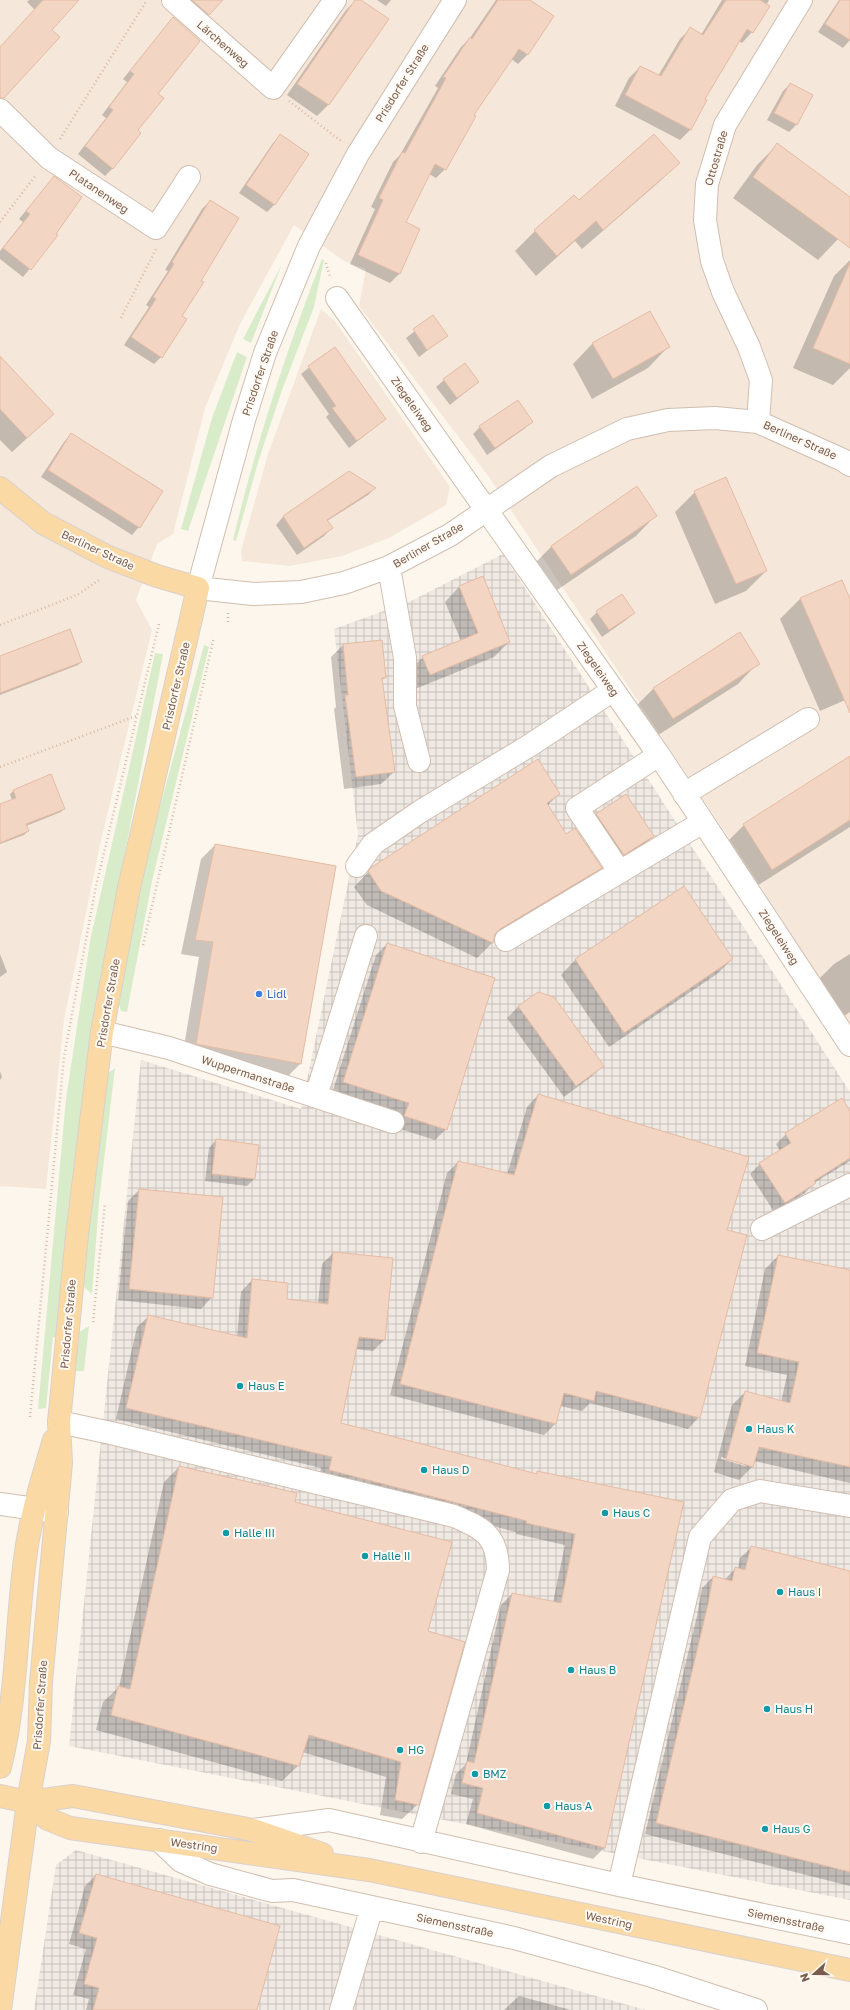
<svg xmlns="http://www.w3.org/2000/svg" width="850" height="2010" font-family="'Golos Text',sans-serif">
  <defs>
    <pattern id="industrial-grid" width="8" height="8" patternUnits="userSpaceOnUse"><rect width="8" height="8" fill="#efe9e4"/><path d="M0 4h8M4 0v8" fill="none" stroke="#c7c0bb"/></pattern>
  </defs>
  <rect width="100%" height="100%" fill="#fdf6ec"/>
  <path fill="#f5e8da" d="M0 0H850V1025L749 868 489 477 359 306 366 269 344 261 294 225 240 324 205 408 173 534 157 544 136 600 152 630 101 840 64 1020 46 1189 0 1186Z
    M321 309 335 321 450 487 446 505 389 538 342 556 290 566 242 561 241 551 268 454Z"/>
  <path fill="url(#industrial-grid)" d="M503 554 850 1092V1900L69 1746 141 1060 301 1109 358 835 334 629 411 601Z
    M76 1850 646 2010H34L56 1865Z"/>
  <path fill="#d8ecc9" d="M322 259 324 260 314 307 282 390 259 459 236 541 233 540C256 444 286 351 322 259Z
    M282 264 251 343 243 339Z
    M237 352 247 357 188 531 181 529 212 418Z
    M204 645 209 647 152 881 127 1012 121 1011 118 1001 140 880Z
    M155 653 163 654 91 1031 68 1211 58 1338 53 1337 46 1408 38 1409 66 1099 90 941Z
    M115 1068 99 1202 92 1294 83 1286 106 1075Z
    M89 1326 84 1371H76L78 1333Z"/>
  <path fill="#0003" fill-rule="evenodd" d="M29 0H77L51 30 58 37 0 100V48L35 10 27 2Z
    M178 0H221L198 26Z
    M356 0H360L387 19 328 105 317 116 287 95 346 10Z
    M377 0H391L386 6Z
    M496 0H528L553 16 527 55 518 64 511 59 472 116 445 169 436 178 429 174 405 223 419 230 399 274 390 283 350 264 375 209 371 207 393 162 400 155 438 88 435 86 461 47 470 38Z
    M722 0H769L752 32 742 43 739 41 704 100 691 129 680 140 615 106 629 78 640 67 658 76 680 39 690 29 701 35Z
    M839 0H850V40L843 48 818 32Z
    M173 18 157 94 136 131 113 168 105 176 78 154 106 118 102 115 127 82 123 79Z
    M790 84 796 125 789 132 767 120 783 91Z
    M280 136 308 155 274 205 267 212 239 193 273 143Z
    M777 145 850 198V223L838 239 818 260 733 198 757 165Z
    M678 163 658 183 582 249 575 241 536 276 515 251 535 231 579 202Z
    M54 177 55 234 57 235 23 277 0 259V251L23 222 19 219Z
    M210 201 200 281 161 357 154 364 124 345 149 307 146 305 168 271 165 270 202 209Z
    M850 260V368L833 385 793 368 834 276Z
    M433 317 446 336 419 357 406 338Z
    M593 343 668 347 648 368 592 399 573 364Z
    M334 348 385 419 349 448 326 417 329 414 301 374Z
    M0 357 38 428 12 452 0 440Z
    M444 380 478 382 450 405 436 387Z
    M532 422 524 429 487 455 473 434 480 427Z
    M71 434 139 527 132 535 41 477 64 442Z
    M349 472 375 488 368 495 327 521 332 528 324 536 297 555 276 525 283 517Z
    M695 492 766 571 746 591 715 604 675 512Z
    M656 515 636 536 550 595 531 567 551 547Z
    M459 587 509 642 494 657 415 689 408 672 423 657 461 641 445 602Z
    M800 599 850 602V698L820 711 780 619Z
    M597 612 634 613 626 620 602 637 590 619Z
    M381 641 385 678 382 680 394 772 381 784 344 789 334 709 336 707 331 657 343 645Z
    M0 657 81 662 78 665 0 695Z
    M758 663 738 684 652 739 633 709 654 688Z
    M850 757V827L752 889 724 845 744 825Z
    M51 776 64 808 61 812 26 826 28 831 24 835 0 844V805L12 800 10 794 13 791Z
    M559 794 547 806 566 835 601 868 586 882 493 938 492 943 477 958 367 905 354 887 373 867Z
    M596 814 653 836 639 851 609 869 582 829Z
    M215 845 301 1063 286 1078 182 1058 199 957 181 954 201 859Z
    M684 887 732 959 717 974 609 1047 561 975 575 960Z
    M387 944 446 1129 435 1140 394 1127 332 1093 376 955Z
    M0 954 7 972 0 977Z
    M850 954V1012L837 1021 813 985 834 964Z
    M538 993 603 1066 591 1077 564 1097 507 1018 518 1007Z
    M0 1071 2 1077 0 1080Z
    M538 1095 726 1231 699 1417 688 1429 590 1403 582 1411 560 1406 555 1424 544 1435 390 1395 447 1173 458 1162 507 1175 527 1107Z
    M850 1113V1161L814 1183 805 1193 774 1212 750 1174 760 1164 780 1151 776 1144 786 1134Z
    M216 1140 254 1179 247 1186 205 1181 209 1148Z
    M139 1190 212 1297 201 1309 118 1300 128 1201Z
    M333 1253 384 1340 373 1351 355 1349 340 1423 535 1475 538 1472 683 1503 604 1848 593 1859 466 1824 473 1799 451 1794 456 1774 466 1764 501 1605 512 1594 553 1602 565 1545 516 1534V1532L318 1481 321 1468 116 1419 137 1327 149 1316 237 1337 241 1292 252 1280 285 1300 318 1304 322 1264Z
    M778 1256 850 1271V1483L754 1461 752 1467 739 1480 714 1472 732 1405 745 1392 781 1402 787 1375 745 1366 765 1269ZM721 1457 745 1464V1466L721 1459Z
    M179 1467 294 1503 427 1632 418 1804 402 1819 380 1815 386 1777 302 1752 298 1766 282 1781 96 1730 103 1702 119 1687 164 1482Z
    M752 1547 850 1572V1886L645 1834 697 1616 702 1588 713 1577 724 1580 736 1568 738 1569 740 1558Z
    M96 1875 256 2010H86L89 1999 73 1995 86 1949 69 1944 85 1886Z
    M519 1996 571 2010H504Z"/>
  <path fill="#f3d5c3" stroke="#e6bba3" d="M43 0H79L52 30 60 37 4 98H0V47Z
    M192 0H223L209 15Z
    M355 0H361L389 19 329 105 297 84Z
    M498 0H530L554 16 528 55 519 49 474 115 476 116 446 170 435 164 406 222 420 229 400 274 358 255 383 200 379 198 402 152 405 153 446 78 443 77 470 37 472 39Z
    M726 0H760L770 6 753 33 747 29 705 99 707 100 691 130 625 95 640 66 661 76 690 27 703 35Z
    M840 0H850V40L825 24Z
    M173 17 200 41 158 94 164 98 138 130 141 133 113 169 85 146 113 110 109 107 134 74 130 71Z
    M790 83 813 95 797 125 774 113Z
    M280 134 309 154 275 205 246 185Z
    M654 134 680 163 603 230 596 221 557 256 534 230 574 195 579 200Z
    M777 143 850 197V248L753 177Z
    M54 176 82 197 56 234 58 235 31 270 3 248 30 214 26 211Z
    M210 200 239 218 201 281 204 282 182 316 187 319 162 358 131 337 156 299 153 297 174 264 172 262Z
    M850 263V364L813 348Z
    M650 311 670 347 613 379 592 343Z
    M433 315 448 336 427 350 413 329Z
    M335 347 386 419 357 441 332 408 336 406 308 366Z
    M0 356 54 414 27 438 0 409Z
    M465 363 479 382 457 398 443 379Z
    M518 400 533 422 495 448 479 426Z
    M71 433 163 491 140 528 48 470Z
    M349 471 376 488 327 520 333 528 304 548 283 516Z
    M726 477 767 571 736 584 694 491Z
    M637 486 657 516 571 575 551 546Z
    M483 576 510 642 430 675 422 656 478 633 459 586Z
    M842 580 850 599V713L800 598Z
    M622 594 635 613 609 630 596 611Z
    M70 629 82 662 0 693V656Z
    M740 632 760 664 673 719 653 688Z
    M382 640 386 678H382L395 772 356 777 345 695H348L343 644Z
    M850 756V820L772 870 743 824Z
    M538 759 560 794 547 803 566 834 575 828 602 868 500 929 495 934 493 943 381 891 368 871 372 867Z
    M51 774 65 809 26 824 29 831 0 843V804L16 798 13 790Z
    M626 794 654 836 624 855 596 814Z
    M215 844 336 866 301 1064 196 1044 213 942 195 940Z
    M684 886 733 959 624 1033 575 959Z
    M387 943 495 978 447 1130 404 1116 409 1103 343 1082Z
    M538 992 554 997 604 1066 576 1086 518 1006Z
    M538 1094 749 1157 727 1230 747 1235 700 1418 596 1391 594 1401 564 1393 556 1424 400 1384 458 1161 514 1175Z
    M842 1098 850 1111V1158L814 1181 816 1183 785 1203 759 1163 791 1143 785 1133Z
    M216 1139 259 1145 255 1179 212 1174Z
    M139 1189 223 1197 213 1298 129 1289Z
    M333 1252 393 1258 385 1340 359 1337 341 1423 537 1474V1471L684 1502 605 1848 477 1813 483 1788 462 1783 467 1761 474 1763 512 1593 561 1603 575 1534 526 1523 527 1521 329 1470 332 1457 126 1408 148 1315 247 1338 252 1279 288 1283 287 1299 328 1304Z
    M778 1255 850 1270V1467L759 1447 753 1467 726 1459 745 1391 790 1403 799 1362 757 1353Z
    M179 1466 297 1493 295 1502 452 1542 428 1631 465 1642 419 1805 395 1800 401 1762 309 1735 299 1766 111 1715 118 1686 130 1689Z
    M751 1546 850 1571V1872L656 1823 708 1604 713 1576 732 1581 735 1567 745 1570Z
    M96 1874 280 1926 257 2010H93L99 1988 84 1984 97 1938 79 1933Z"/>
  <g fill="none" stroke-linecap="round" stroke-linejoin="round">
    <g stroke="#d1beb0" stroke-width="24">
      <path id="minor" d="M173 0 273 88 335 0
        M455 0 358 154 309 246 265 353 244 420 198 588 253 594 301 592 344 583 389 567 450 535 551 466 627 429 668 420 715 418 758 422 843 460 850 465
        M0 110 49 158 156 228 189 177
        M337 298 659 755 850 1045
        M758 422 761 380 749 347 723 292 712 261 705 220 707 184 725 125 801 0
        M389 567 405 658V706L419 761
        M684 794 808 719
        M357 866 373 844 421 811 532 744 613 690
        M620 872 577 808 659 755
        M506 940 703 822
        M102 1032 169 1048 393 1122
        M316 1096 366 936
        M762 1229 850 1185
        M59 1422 111 1433 454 1516C482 1528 498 1535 498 1570L421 1842
        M0 1504 57 1512
        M253 1830 329 1820 619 1885 850 1933
        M159 1840 181 1861 210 1874 272 1891 293 1890 514 1938 652 1976 756 2010
        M619 1885 700 1537 732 1500 760 1491 850 1506
        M341 2010 372 1907"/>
    </g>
    <g stroke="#dad1cd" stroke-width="24">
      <path id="major" d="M0 488 43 523 108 557 157 576 198 588 129 888 102 1032 77 1235 59 1422 61 1463 41 1682 39 1741 28 1802 0 2010
        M0 1767C17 1699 16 1628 25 1559 30 1518 42 1480 54 1440
        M0 1796 28 1802 73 1796 253 1830 322 1854
        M28 1802 48 1819 70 1828 369 1870 850 1970"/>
    </g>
    <path stroke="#d9b8a5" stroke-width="2.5" stroke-dasharray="1 3" stroke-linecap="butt" d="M289 101 341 141
      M60 139 147 0
      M0 222 36 175
      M326 263 330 277
      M121 318 156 249
      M228 613V622
      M0 625 77 595 99 580
      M0 767 136 716
      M143 945 214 637
      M93 1322 105 1203
      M30 1417 64 1057 96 886 159 624"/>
    <use href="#minor" stroke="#fff" stroke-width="22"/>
    <use href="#major" stroke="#fbd9a5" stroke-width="22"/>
  </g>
  <circle fill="#3f7fe0" stroke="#fffaf3" stroke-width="1.5" cx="259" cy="994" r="4"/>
  <g fill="#0f9aa8" stroke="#fffaf3" stroke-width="1.5">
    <circle cx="240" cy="1386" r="4"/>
    <circle cx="749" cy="1429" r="4"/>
    <circle cx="424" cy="1470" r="4"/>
    <circle cx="605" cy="1513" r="4"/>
    <circle cx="226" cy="1533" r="4"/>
    <circle cx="365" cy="1556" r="4"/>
    <circle cx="780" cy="1592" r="4"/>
    <circle cx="571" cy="1670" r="4"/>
    <circle cx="767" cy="1709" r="4"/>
    <circle cx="400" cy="1750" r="4"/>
    <circle cx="475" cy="1774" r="4"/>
    <circle cx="547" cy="1806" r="4"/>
    <circle cx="765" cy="1829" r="4"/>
  </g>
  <g text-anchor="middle" stroke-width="4" stroke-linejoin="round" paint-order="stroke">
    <g font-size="11" fill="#7a5c4d" stroke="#fffaf3">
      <text transform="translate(223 44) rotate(41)" y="4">Lärchenweg</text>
      <text transform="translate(402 83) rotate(-58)" y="4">Prisdorfer Straße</text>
      <text transform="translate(716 158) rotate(-74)" y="4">Ottostraße</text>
      <text transform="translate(99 191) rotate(34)" y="4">Platanenweg</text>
      <text transform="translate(260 373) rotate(-71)" y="4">Prisdorfer Straße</text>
      <text transform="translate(412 404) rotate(55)" y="4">Ziegeleiweg</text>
      <text transform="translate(800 440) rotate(24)" y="4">Berliner Straße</text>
      <text transform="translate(428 545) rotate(-30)" y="4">Berliner Straße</text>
      <text transform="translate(98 550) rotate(25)" y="4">Berliner Straße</text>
      <text transform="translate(598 669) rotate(55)" y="4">Ziegeleiweg</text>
      <text transform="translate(176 686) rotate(-77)" y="4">Prisdorfer Straße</text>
      <text transform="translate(779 937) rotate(57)" y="4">Ziegeleiweg</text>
      <text transform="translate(108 1003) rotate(-80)" y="4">Prisdorfer Straße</text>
      <text transform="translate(248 1074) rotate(18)" y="4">Wuppermanstraße</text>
      <text transform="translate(68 1324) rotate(-85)" y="4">Prisdorfer Straße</text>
      <text transform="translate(40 1705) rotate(-86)" y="4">Prisdorfer Straße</text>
      <text transform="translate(194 1845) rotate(8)" y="4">Westring</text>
      <text transform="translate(609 1920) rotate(12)" y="4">Westring</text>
      <text transform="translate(786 1920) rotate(12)" y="4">Siemensstraße</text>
      <text transform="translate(455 1925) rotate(12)" y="4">Siemensstraße</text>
    </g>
    <g font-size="11" fill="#366cbe" stroke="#fffaf3" text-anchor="start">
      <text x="267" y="998">Lidl</text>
    </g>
    <g font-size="11" fill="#0d838f" stroke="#fffaf3" text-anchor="start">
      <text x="248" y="1390">Haus E</text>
      <text x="757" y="1433">Haus K</text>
      <text x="432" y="1474">Haus D</text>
      <text x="613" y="1517">Haus C</text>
      <text x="234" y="1537">Halle III</text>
      <text x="373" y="1560">Halle II</text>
      <text x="788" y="1596">Haus I</text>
      <text x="579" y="1674">Haus B</text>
      <text x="775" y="1713">Haus H</text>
      <text x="408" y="1754">HG</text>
      <text x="483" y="1778">BMZ</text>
      <text x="555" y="1810">Haus A</text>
      <text x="773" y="1833">Haus G</text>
    </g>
  </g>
  <g transform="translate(814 1974) rotate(249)" stroke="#fffaf3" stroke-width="3" paint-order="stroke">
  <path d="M0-3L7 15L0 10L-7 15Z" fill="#7a5c4d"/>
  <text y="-6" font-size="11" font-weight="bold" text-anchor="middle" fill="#7a5c4d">N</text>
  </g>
</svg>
